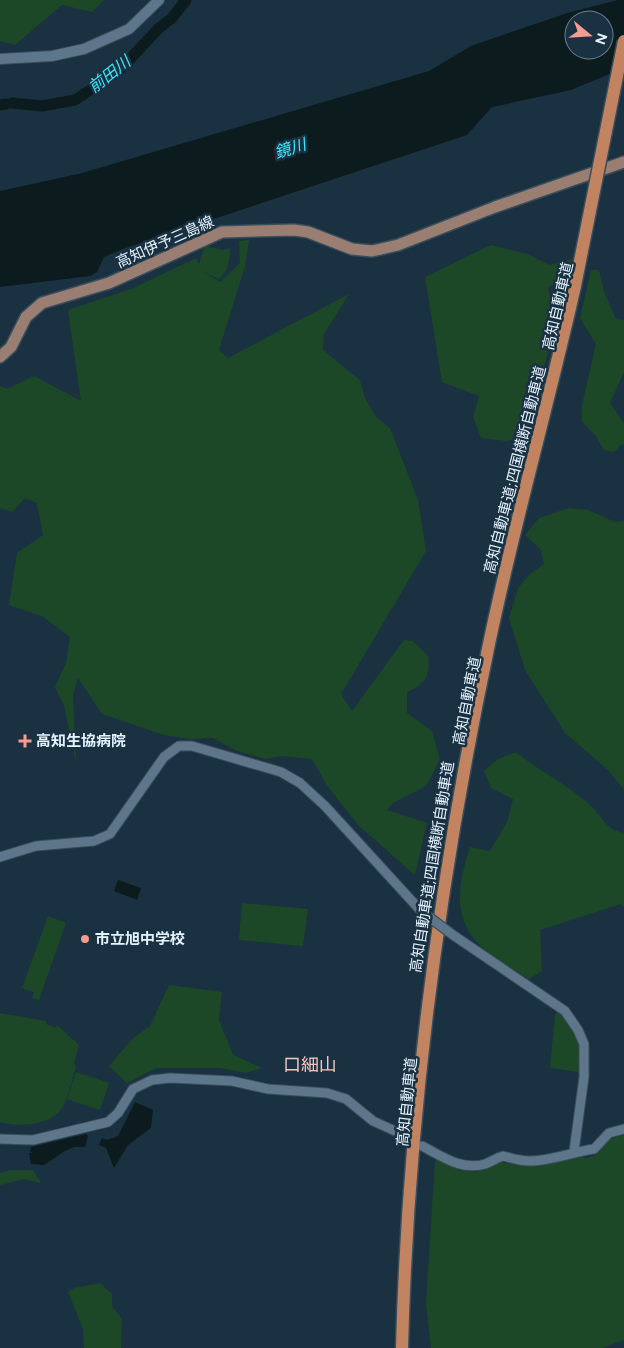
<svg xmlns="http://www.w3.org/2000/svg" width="624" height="1348" font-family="Figtree,'Noto Sans JP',sans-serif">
  <rect width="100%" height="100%" fill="#1a3142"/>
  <path fill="#1c4827" d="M0 0H104L92 12 62 5 15 45 0 41Z
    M249 240 245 266 219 350 228 358 349 294 324 334 323 350 360 380 364 396 376 417 390 428 418 500 426 551 341 694 352 711 404 640 413 641 428 656C430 675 426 684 407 692V713L432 731 440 760 426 786 393 803 387 810 427 823 415 875 358 825 326 784 312 759 282 756 266 759 237 751 213 738 190 739 164 735 102 714 78 678 73 694 76 762 64 705 55 687 66 663 70 637 42 616 9 605 17 553 43 535 37 503 25 498 12 512 0 508V386L7 389 34 376 81 401 68 310 131 289 196 258 199 264 205 246 224 250 230 248C230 259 228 274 218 279L201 270 220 282 240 263 239 241Z
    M491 245 527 254 549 265 572 259 570 279 562 280 548 287 554 319 548 353 525 435 507 441 481 438 473 417 479 396 442 382 425 277Z
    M591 270H599L604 292 616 319 624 320V372L610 403 624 423V446L622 444 614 452 604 450 596 436 582 422V405L596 344 580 318Z
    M569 508 588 510 615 522 624 521V790L608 770 565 733 525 670 509 618 518 588 529 575 544 564 541 550 525 535 539 518Z
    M516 752C541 773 572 786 595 810 606 822 606 829 624 833V908L621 904 540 930 542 971 529 979C465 944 446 919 470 847L490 851 508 820 513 799 491 788 484 771 498 759Z
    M242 903 308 909 303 946 239 940Z
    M48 916 66 923 39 1000 32 998 34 992 22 988Z
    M169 985 222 992 219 1020 233 1055 262 1068 246 1073 220 1068H156L127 1083 109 1066 132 1039 150 1026Z
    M559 1012C580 1024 580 1051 579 1072L550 1068 555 1014Z
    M0 1013 46 1021V1024L56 1028 57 1025 79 1045 74 1064 76 1066C73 1077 67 1103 60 1111 47 1126 17 1127 0 1122Z
    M76 1072 109 1083 100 1110 67 1099Z
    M624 1135V1340L602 1348H431L426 1304 435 1161 438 1160 460 1170 477 1172 499 1162 531 1166 568 1156 586 1158 596 1155 609 1139Z
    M10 1170H33L41 1183 24 1179 0 1185V1173Z
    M100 1283 112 1294V1306L122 1319 121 1348H84L83 1329 68 1292 74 1288Z"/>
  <path fill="#0c1c1e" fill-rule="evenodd" d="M618 0H624V68L571 90 492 107 467 135 123 249 104 257 97 272 90 276 0 287V191L82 173 429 71 471 46 567 13ZM574 20H604V50H574Z
    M118 880 141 888 137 900 114 891Z
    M135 1102 153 1110 151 1128 128 1145 114 1168 106 1148 99 1145 102 1138 107 1140 118 1136Z
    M86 1134 88 1136 85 1147H74L65 1151 44 1165 31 1164 29 1153H34L30 1152 31 1147Z"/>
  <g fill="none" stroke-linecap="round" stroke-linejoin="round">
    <path stroke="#0c1c1e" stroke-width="11" d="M12 103 42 106 75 100 119 71 158 29 172 18 186 0
      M0 105 6 104"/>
    <path stroke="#384e5e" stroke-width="9" stroke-dasharray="9 4.5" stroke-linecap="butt" d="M395 1131 417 1143"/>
    <g stroke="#394d5c" stroke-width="11">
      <path id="tertiary" d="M0 857 36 846 94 841 110 834 164 757 179 746H192L281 772 300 783 325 806 421 911
        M453 935 565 1011 578 1030 584 1044V1077L574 1151
        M0 1139 33 1140 108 1122 118 1113 133 1089 152 1080 170 1078 232 1081 268 1089 327 1093 346 1099 373 1121 395 1131
        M422 1146C442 1156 461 1171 485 1164 491 1162 496 1158 503 1156 511 1158 521 1161 529 1161 551 1161 572 1152 594 1149L609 1133 624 1129"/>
    </g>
    <g stroke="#394d5c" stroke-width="12">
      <path id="secondary" d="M0 59 52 56 84 49 129 29 159 0"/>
    </g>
    <g stroke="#394d5c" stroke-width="14">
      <path id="primary" d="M0 357 11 347 26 317 42 303 109 283 222 232 294 230 308 232 352 249 372 251 398 245 495 207 624 162"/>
    </g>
    <g stroke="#394d5c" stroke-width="15">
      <path id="motorway" d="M402 1348C408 1111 440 876 489 644 514 524 548 406 575 286"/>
    </g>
    <use href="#tertiary" stroke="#5d768a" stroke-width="9"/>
    <use href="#secondary" stroke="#5d768a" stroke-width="10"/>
    <use href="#primary" stroke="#9a7e71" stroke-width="11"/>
    <use href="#motorway" stroke="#c28460" stroke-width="12"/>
    <g stroke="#394d5c" stroke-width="11" stroke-linecap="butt">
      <path id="tertiary-bridge" d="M421 911 453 935"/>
    </g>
    <g stroke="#394d5c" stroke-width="15" stroke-linecap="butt">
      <path id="motorway-bridge" d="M575 286 624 41"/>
    </g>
    <use href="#tertiary-bridge" stroke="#5d768a" stroke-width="9"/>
    <use href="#motorway-bridge" stroke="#c28460" stroke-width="12"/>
  </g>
  <g fill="#f59c91" stroke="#1a3142" stroke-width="2">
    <path d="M22.5 733.5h5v5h5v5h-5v5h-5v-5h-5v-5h5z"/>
    <circle cx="85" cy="939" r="5"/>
  </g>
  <g text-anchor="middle" stroke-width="5" stroke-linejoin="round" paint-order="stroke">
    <g font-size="15" fill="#e5f3ff" stroke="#1a3142">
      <text transform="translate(165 242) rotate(-24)" y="5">高知伊予三島線</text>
      <text transform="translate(558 306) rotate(-77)" y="5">高知自動車道</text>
      <text transform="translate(515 470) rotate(-76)" y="5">高知自動車道;四国横断自動車道</text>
      <text transform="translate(467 701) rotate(-79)" y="5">高知自動車道</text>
      <text transform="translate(432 867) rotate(-81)" y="5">高知自動車道;四国横断自動車道</text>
      <text transform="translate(407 1102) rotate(-84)" y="5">高知自動車道</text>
    </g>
    <g font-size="15" font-weight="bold" fill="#e5f3ff" stroke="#1a3142" text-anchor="start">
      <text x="36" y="746">高知生協病院</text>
      <text x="95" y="944">市立旭中学校</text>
    </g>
    <g font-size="16" font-style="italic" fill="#3beafe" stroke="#1a3142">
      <text transform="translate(109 74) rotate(-38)" y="6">前田川</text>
      <text transform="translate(290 148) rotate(-17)" y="6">鏡川</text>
    </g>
    <g font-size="18" fill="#f7c3bc" stroke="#1a3142">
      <text x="310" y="1071">口細山</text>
    </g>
  </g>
  <g transform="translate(589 35) rotate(108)"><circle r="24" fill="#1a3142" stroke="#6b7f8e"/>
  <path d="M0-4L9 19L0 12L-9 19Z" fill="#f59c91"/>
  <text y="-8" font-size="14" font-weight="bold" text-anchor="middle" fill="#e5f3ff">N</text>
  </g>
</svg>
